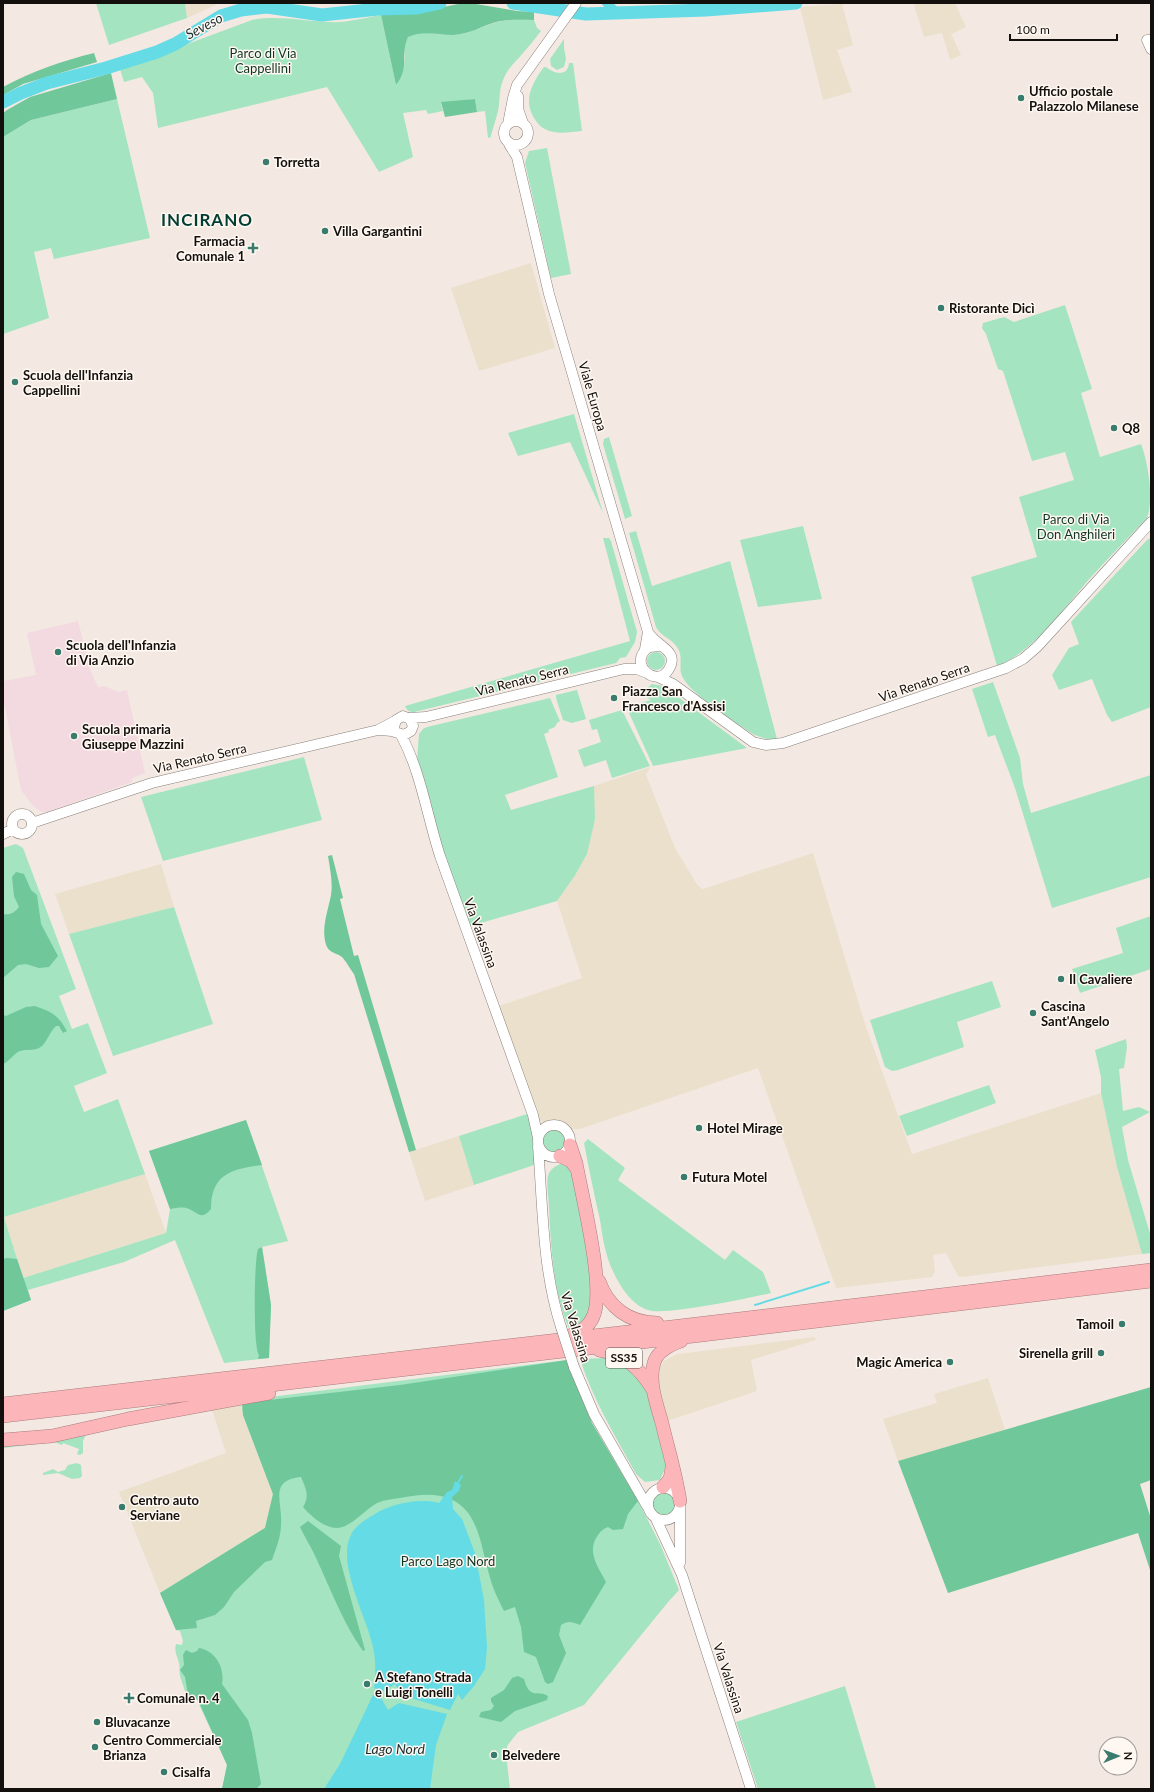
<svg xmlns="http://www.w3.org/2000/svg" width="1154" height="1792" font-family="Lato,sans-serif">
  <rect width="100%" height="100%" fill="#f3e9e2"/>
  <path fill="#eae0cb" d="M185 3H220L187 18Z
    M919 3H955L966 27 951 34 961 55 950 60 942 33 924 37 914 5Z
    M842 4 853 45 837 50 852 92 823 100 800 7Z
    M531 263 555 348 479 371 451 288Z
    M650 767 646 775 675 848 698 886 703 889 813 853 866 1027 912 1154 1101 1093 1117 1167 1142 1254 962 1277 958 1276 946 1253 940 1254 933 1255 935 1271 932 1277 836 1288 758 1068 580 1129H569L556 1124 546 1123 537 1119 496 1007 582 978 557 901 574 877 587 854 594 786Z
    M161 864 174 907 69 934 55 894Z
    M459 1136 474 1185 425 1201 409 1152Z
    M145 1174 166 1233 23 1278 4 1217Z
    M815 1337 816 1340 751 1360 757 1391 664 1422 658 1384 659 1375 660 1368 664 1361 671 1357 678 1354Z
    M988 1378 1005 1430 898 1461 883 1419 937 1403 934 1394Z
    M242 1403 243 1415 273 1494 265 1528 160 1593 119 1492 226 1453 211 1407Z"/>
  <path fill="#f3d9e0" d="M78 621 91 672 98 687 105 686 118 692 127 690 145 773 132 778V782L47 812H42L34 807 21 790 3 697V681L36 675 27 633Z"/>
  <path fill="#a4e4c1" d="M96 3H185L187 18 109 45Z
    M381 15 396 85C399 77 404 67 405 58 405 52 403 42 408 37 416 29 444 35 456 35 471 33 483 26 497 22 509 19 521 20 534 20L537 28 541 31C535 39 529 46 523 53 514 64 507 68 502 83 499 92 500 102 498 111 497 116 491 134 491 137L488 138 485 111 477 112 475 99 441 103 443 111 428 114 426 110 403 113 413 157 379 172 327 87 158 128 153 93 142 77 124 82 120 69 252 20C278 15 303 21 329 22 346 23 364 18 381 15Z
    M564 39V48L566 59 564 67 557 70 551 66 550 59Z
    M569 63H573L582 131C571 132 555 135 545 129 540 127 537 122 534 118 523 100 532 83 544 67H546C554 74 568 77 569 63Z
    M117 99 150 238 54 259 51 248 34 252 49 318 3 334V137L31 120Z
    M547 148 571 274 551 278 525 163 529 151Z
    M1065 305 1092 389 1081 393 1100 457 1141 444C1148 462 1154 499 1147 518 1129 537 1110 556 1092 576 1066 605 1034 652 997 666L971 577 1037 557 1019 497 1074 480 1065 452 1032 461 1003 371 998 369 986 334 982 328 983 323 1004 317 1014 322Z
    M574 414 603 513 570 442 518 456 508 433Z
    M609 437 632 516 625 519 603 444 604 439Z
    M803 526 822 599 758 607 740 540Z
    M636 531 652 586 730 561 777 739H766L755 735C738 725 689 693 682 676 678 667 684 657 677 647 671 638 661 637 656 627L629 533Z
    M603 538H609L611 541 637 632 635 642 626 657 620 658 616 663 414 712C410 712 407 711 405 706L630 641Z
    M1151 538V707L1112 722 1107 715 1092 679 1059 690 1052 675 1069 648 1079 644 1071 622 1147 540Z
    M647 661a9 9 0 1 1 18 0a9 9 0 1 1-18 0Z
    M993 682 1020 758 1023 784 1031 813 1151 775V877L1052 908 1015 788 995 735 988 737 972 689Z
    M652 684 663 686 747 748 653 766 625 704 630 706 651 700 644 696 642 692Z
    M577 690 586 719 572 723 563 720 556 698V695Z
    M550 698 560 721 557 723 555 727 548 730 549 732 544 734 558 777 505 795 511 810 594 786 595 819 587 854 574 877 557 901 467 927 435 835 417 761 419 734 423 729 427 727Z
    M622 710 650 766 612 778 606 760 584 767 578 750 601 742 597 729 592 730 589 720Z
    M304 757 322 820 163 861 141 797Z
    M16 844 23 848 76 989 59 996 72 1029 88 1023 107 1073 74 1086 84 1112 118 1099 145 1174 4 1217 23 1278 166 1233 170 1209 149 1151 246 1120 288 1241 262 1247 271 1305 269 1358 224 1363 175 1240 124 1262 28 1290 31 1300 3 1311V848Z
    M174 907 213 1024 113 1056 69 934Z
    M1151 916V969L1080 993 1072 969 1123 953 1116 928Z
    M992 981 1001 1007 957 1022 964 1047 898 1070 892 1071 885 1067 870 1020Z
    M1126 1039 1127 1047 1124 1068 1119 1069 1123 1111 1139 1107 1150 1112 1122 1127 1128 1160 1151 1237V1253L1142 1254 1117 1167 1101 1093V1077L1095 1050Z
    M989 1085 996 1103 907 1136 899 1116Z
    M527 1114 533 1132 537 1164 474 1185 459 1136Z
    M542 1141a12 12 0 1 1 24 0a12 12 0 1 1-24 0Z
    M588 1139 625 1168 618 1180 725 1260 733 1250 763 1272 771 1293C749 1298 665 1316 648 1310 628 1304 614 1276 608 1259 604 1247 602 1233 600 1220 594 1194 589 1169 584 1143Z
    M561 1164 566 1165 572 1172C577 1199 603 1298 587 1318 584 1323 575 1327 570 1331 553 1292 551 1249 549 1207 549 1198 546 1184 548 1176 550 1169 555 1166 561 1164Z
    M605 1358 620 1362 633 1370 647 1393 666 1466 660 1480 645 1482 636 1474C616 1437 593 1400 580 1359Z
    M567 1360 592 1423 638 1501 660 1544 679 1590 669 1601 584 1705 518 1732 507 1746V1762L510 1789H222L227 1765 197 1700 187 1698C185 1690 182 1683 180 1676 179 1672 180 1667 179 1663 177 1656 174 1651 176 1644L182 1645 183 1641 180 1631 176 1630 160 1593 265 1528 273 1494 243 1415 242 1403 270 1397Z
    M86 1434 83 1441V1453L80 1455 77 1454 79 1449 63 1443 62 1445 54 1442 3 1448V1445Z
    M77 1463 81 1465 82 1476 80 1478 72 1479 58 1473 43 1475V1473L53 1469 58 1472 65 1470 68 1465Z
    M652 1504a12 12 0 1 1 24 0a12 12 0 1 1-24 0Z
    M845 1686 876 1789H758L736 1722Z"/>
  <path fill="#6fc79a" d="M470 3 517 11 534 12V20C521 20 508 19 496 22 482 26 470 34 454 35 438 35 423 30 408 37 400 54 410 68 396 85L381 15 429 10 458 4Z
    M94 53 97 62 23 84 3 95V87C33 71 62 61 94 53Z
    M111 73 117 99 31 120 3 137V113L7 110 30 97Z
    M475 99 477 112 445 117 441 102Z
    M332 855 343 898 340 899 354 956 358 955 416 1150 409 1152 354 974C350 969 346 961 342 957 337 953 330 953 327 947 320 931 328 911 331 895 333 882 330 869 328 856Z
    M16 872 24 874 31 890 37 895 41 924 58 956 49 967 39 968 26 964 18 965 3 978V914C11 915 14 913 19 907L14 896 12 877Z
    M35 1006C52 1012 58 1015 67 1031L63 1033 59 1026H56C49 1032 47 1044 39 1048 33 1051 26 1049 20 1051 14 1053 10 1061 3 1064V1015L6 1016 26 1007Z
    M246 1120 262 1165C232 1169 211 1174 211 1209 200 1222 198 1211 186 1208 182 1207 175 1208 170 1209L149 1151Z
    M262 1247 271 1305 269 1358 258 1359 259 1355C253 1347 254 1261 258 1249Z
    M7 1258 17 1259 31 1300 3 1311V1259Z
    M567 1360 592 1423 638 1501 628 1514 623 1529 613 1530 608 1527C603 1529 601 1531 598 1535 586 1551 598 1567 606 1582L580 1625C573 1622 568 1620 561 1625L559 1635 566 1653 553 1682 548 1684 545 1682 536 1657 524 1652 521 1627 515 1607 504 1611C498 1599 492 1587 489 1574 483 1554 481 1532 469 1514 452 1491 426 1493 400 1498 393 1499 384 1500 377 1503 364 1510 351 1528 336 1528 323 1527 311 1516 303 1507 310 1496 306 1489 301 1477 268 1480 283 1503 281 1524 281 1537 276 1548 272 1560L265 1562 234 1592 224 1607 215 1615 196 1621 197 1628 176 1630 160 1593 265 1528 273 1494 243 1415 242 1403 400 1385Z
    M1151 1387V1480L1140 1484 1151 1519V1573L1138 1533 948 1593 898 1461Z
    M308 1521 341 1546 339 1556 365 1650 363 1651C343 1623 331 1590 317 1560 312 1548 305 1538 300 1527Z
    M199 1648C216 1651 225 1668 222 1684L248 1720 252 1733 261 1784 256 1789H222L227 1765 198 1700 188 1695 185 1677 180 1670 184 1665 183 1655 186 1650 192 1653 197 1651Z
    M518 1676 524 1679C530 1701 538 1689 548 1696L547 1700 515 1711 501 1722 479 1717 481 1712 491 1710 494 1706 491 1701V1698L504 1690 512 1678Z"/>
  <path fill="#64dbe5" d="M455 1481 461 1485 459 1491 452 1497 453 1509 462 1519 475 1553 484 1600 487 1648 485 1669 474 1686 462 1700 458 1694 450 1710 401 1695 395 1684 384 1691 374 1688C376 1673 376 1658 372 1643 365 1614 338 1565 350 1537 354 1525 370 1517 380 1511 396 1503 421 1498 439 1503L447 1492 452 1490Z
    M373 1695 381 1698 388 1710 399 1703 447 1714 436 1745 430 1789H324L340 1764Z"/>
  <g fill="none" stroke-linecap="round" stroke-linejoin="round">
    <path stroke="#64dbe5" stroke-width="2" d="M755 1305 829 1282
      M458 1483 462 1476"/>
    <path stroke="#64dbe5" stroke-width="8" d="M606 3 619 13"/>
    <path stroke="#64dbe5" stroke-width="13" d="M513 3 586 14 706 10 796 3
      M3 102 21 93 47 83 106 68 157 52 175 44 221 16 241 10 267 7 322 15 378 9 417 8 440 3"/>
    <g stroke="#89807a" stroke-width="11">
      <path id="secondary" d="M1151 40H1147L1151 49
        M518 96V109L523 123
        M504 133a12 12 0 1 1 24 0a12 12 0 1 1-24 0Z
        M508 124 513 98 517 85 576 3
        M509 144 517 157 549 294 648 632 645 649
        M648 632C654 642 666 647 670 654 673 658 672 664 669 669 657 690 626 663 649 647L661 646
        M658 677 673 684 753 742 766 745 783 743 1006 668 1023 659 1037 647 1151 522
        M409 718 426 717 624 669H637L647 673
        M380 730 392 731 404 735 411 731 413 726 410 719 403 716 396 720 394 727
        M401 735C421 772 427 816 440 856L533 1115 538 1138
        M12 824a10 10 0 1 1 20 0a10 10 0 1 1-20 0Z
        M32 823 152 783 378 730 395 721
        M3 834 13 829
        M538 1141a16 16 0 1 1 32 0a16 16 0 1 1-32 0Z
        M538 1146C543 1207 542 1268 561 1327
        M574 1367 594 1414 647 1506
        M648 1504a16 16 0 1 1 32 0a16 16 0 1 1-32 0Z
        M680 1507V1563
        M656 1519 682 1575 751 1789"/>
    </g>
    <g stroke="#aa7c7c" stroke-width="14">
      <path id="highway" d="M560 1156 571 1161 577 1169
        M599 1281C608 1307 629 1323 657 1323
        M570 1336C580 1331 588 1328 593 1317 606 1290 582 1196 576 1163L570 1145
        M599 1350C624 1354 640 1368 653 1390
        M3 1404 680 1326 1151 1270
        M3 1416 702 1335 1151 1281
        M3 1440 52 1436 128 1419 269 1393
        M663 1487 670 1479 672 1468
        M680 1501C676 1474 668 1449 662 1423 657 1405 648 1382 654 1363 657 1351 670 1345 681 1341"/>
    </g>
    <use href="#secondary" stroke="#fff" stroke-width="10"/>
    <use href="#highway" stroke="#fcb6b9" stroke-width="13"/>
    <g stroke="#89807a" stroke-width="11" stroke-linecap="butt">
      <path id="secondary-bridge" d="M561 1327 574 1367"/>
    </g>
    <use href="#secondary-bridge" stroke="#fff" stroke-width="10"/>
  </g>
  <g fill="#397b6c" stroke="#fff7f1" stroke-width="1.5">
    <circle cx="1021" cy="98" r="4"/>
    <circle cx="266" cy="162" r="4"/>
    <circle cx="325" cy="231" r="4"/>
    <path d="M251 242h4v4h4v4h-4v4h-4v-4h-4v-4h4z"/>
    <circle cx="941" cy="308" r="4"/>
    <circle cx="15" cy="382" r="4"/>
    <circle cx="1114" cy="428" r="4"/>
    <circle cx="58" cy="652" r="4"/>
    <circle cx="614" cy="698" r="4"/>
    <circle cx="74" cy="736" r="4"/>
    <circle cx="1061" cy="979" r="4"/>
    <circle cx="1033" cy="1013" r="4"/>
    <circle cx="699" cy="1128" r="4"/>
    <circle cx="684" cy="1177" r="4"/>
    <circle cx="1122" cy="1324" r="4"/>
    <circle cx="1101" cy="1353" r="4"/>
    <circle cx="950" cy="1362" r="4"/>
    <circle cx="122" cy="1507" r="4"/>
    <circle cx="367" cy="1684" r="4"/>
    <path d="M127 1692h4v4h4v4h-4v4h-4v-4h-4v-4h4z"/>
    <circle cx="97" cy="1722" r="4"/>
    <circle cx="95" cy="1747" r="4"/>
    <circle cx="494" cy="1755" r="4"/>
    <circle cx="164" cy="1772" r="4"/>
  </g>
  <g text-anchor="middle" stroke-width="3" stroke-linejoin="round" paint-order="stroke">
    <rect fill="#fff7f1" stroke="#595551" stroke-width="1" x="606" y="1348" width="36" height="20" rx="3"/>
    <g font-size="12" font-weight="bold" fill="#120f0c">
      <text x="624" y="1362">SS35</text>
    </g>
    <g font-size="13" fill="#0f3624" stroke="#fff7f1">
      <text x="263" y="58">Parco di Via<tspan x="263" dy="15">Cappellini</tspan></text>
      <text x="1076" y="524">Parco di Via<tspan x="1076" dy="15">Don Anghileri</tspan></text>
      <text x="448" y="1566">Parco Lago Nord</text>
    </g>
    <g font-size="13" font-weight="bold" fill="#120f0c" stroke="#fff7f1" text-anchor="start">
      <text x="1029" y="96">Ufficio postale<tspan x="1029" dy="15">Palazzolo Milanese</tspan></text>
      <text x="274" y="167">Torretta</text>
      <text x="333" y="236">Villa Gargantini</text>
      <text x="245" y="246" text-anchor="end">Farmacia<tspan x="245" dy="15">Comunale 1</tspan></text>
      <text x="949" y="313">Ristorante Dicì</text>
      <text x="23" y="380">Scuola dell'Infanzia<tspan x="23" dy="15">Cappellini</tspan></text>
      <text x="1122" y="433">Q8</text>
      <text x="66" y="650">Scuola dell'Infanzia<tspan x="66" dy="15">di Via Anzio</tspan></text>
      <text x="622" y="696">Piazza San<tspan x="622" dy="15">Francesco d'Assisi</tspan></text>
      <text x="82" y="734">Scuola primaria<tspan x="82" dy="15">Giuseppe Mazzini</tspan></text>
      <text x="1069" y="984">Il Cavaliere</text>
      <text x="1041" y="1011">Cascina<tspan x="1041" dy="15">Sant'Angelo</tspan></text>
      <text x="707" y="1133">Hotel Mirage</text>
      <text x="692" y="1182">Futura Motel</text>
      <text x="1114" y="1329" text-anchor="end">Tamoil</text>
      <text x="1093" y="1358" text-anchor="end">Sirenella grill</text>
      <text x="942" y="1367" text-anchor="end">Magic America</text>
      <text x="130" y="1505">Centro auto<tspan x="130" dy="15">Serviane</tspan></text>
      <text x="375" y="1682">A Stefano Strada<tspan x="375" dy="15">e Luigi Tonelli</tspan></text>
      <text x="137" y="1703">Comunale n. 4</text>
      <text x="105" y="1727">Bluvacanze</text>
      <text x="103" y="1745">Centro Commerciale<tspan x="103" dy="15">Brianza</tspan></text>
      <text x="502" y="1760">Belvedere</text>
      <text x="172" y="1777">Cisalfa</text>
    </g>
    <g font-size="13" fill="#120f0c" stroke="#fff7f1">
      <text transform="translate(593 396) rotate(74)" y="5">Viale Europa</text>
      <text transform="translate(522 680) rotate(-14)" y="5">Via Renato Serra</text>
      <text transform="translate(924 682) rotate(-19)" y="5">Via Renato Serra</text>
      <text transform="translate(200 758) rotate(-13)" y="5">Via Renato Serra</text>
      <text transform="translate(481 933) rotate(70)" y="5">Via Valassina</text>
      <text transform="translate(576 1327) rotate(73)" y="5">Via Valassina</text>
      <text transform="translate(729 1678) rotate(72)" y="5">Via Valassina</text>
    </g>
    <g font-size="14" font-style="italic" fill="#1a2f31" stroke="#fff7f1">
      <text transform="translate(204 26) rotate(-28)" y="5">Seveso</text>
      <text x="395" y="1754">Lago Nord</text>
    </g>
    <g font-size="17" font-weight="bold" letter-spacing="1" fill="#003d33" stroke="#fff7f1">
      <text x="207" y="226">INCIRANO</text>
    </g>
  </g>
  <rect width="1154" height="1792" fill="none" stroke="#120f0c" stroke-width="8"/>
  <g transform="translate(1118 1756) rotate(89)"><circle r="19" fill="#fff7f1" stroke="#a09a95"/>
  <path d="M0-3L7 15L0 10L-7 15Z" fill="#397b6c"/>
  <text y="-6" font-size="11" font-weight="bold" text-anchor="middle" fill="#120f0c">N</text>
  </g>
  <path d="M1010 34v6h107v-6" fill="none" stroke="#120f0c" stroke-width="2"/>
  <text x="1016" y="34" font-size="12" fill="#120f0c" stroke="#fff7f1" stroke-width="3" paint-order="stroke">100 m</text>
</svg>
